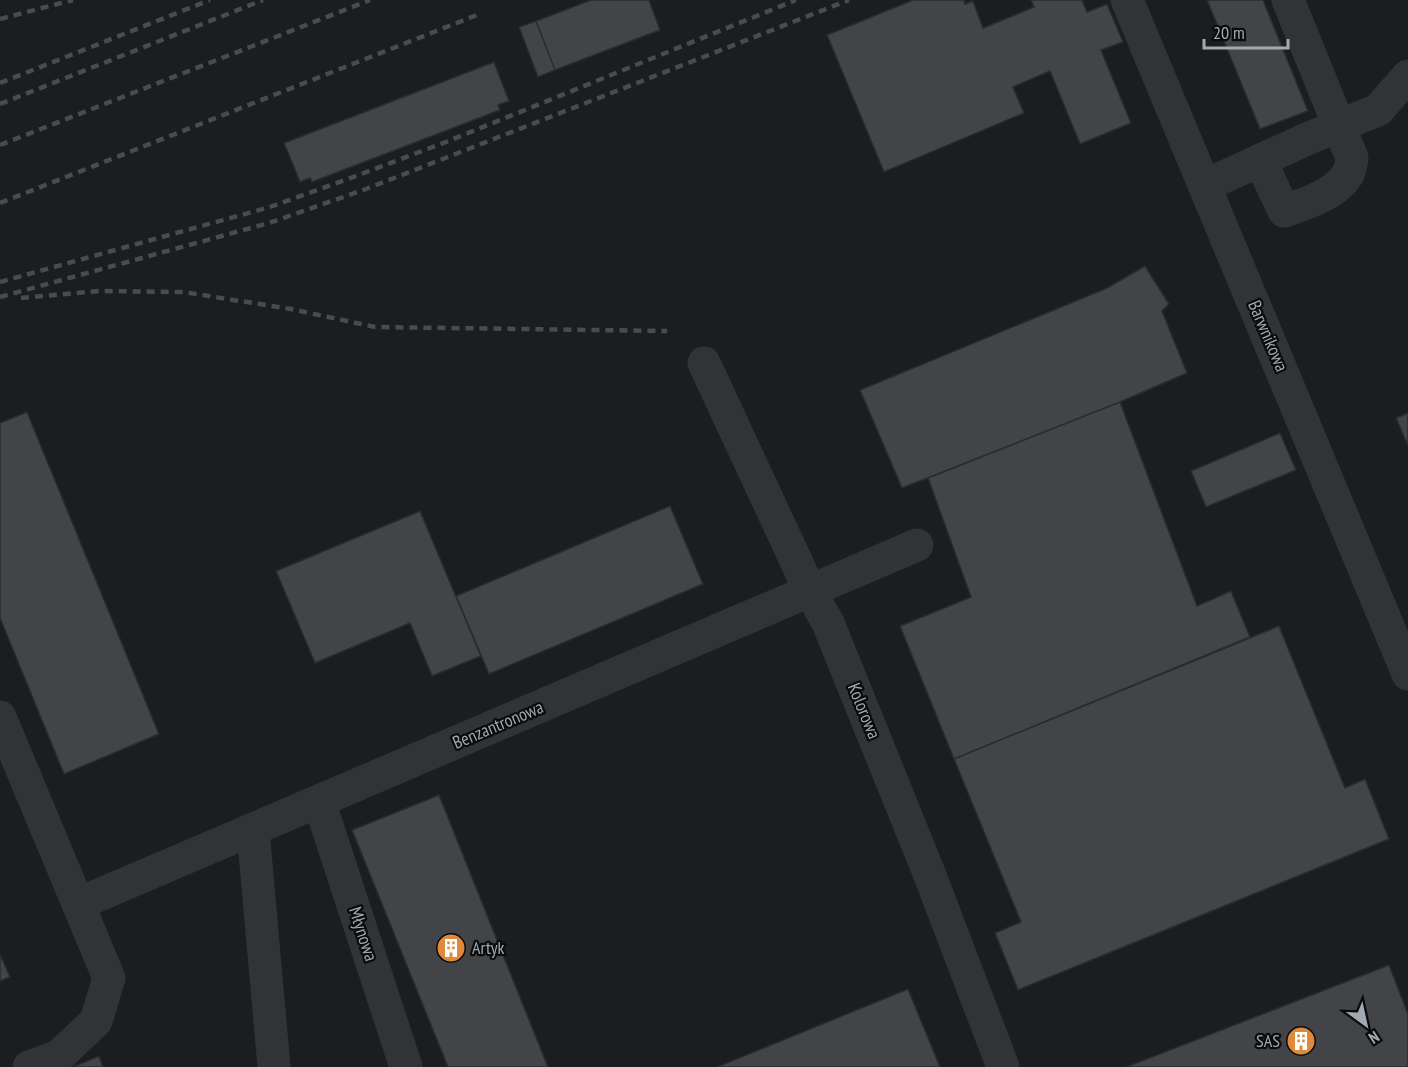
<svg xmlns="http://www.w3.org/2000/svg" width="1408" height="1067" font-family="'PT Sans Narrow',sans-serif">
  <rect width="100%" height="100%" fill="#101011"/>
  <path fill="#1c1d1e" d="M0 0H1408V1067H0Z"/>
  <path fill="#424447" stroke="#2a2b2d" stroke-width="1.5" d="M591 0H649L660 30 555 70 536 21Z
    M913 0H964L965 4 973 1 983 28 1034 7 1031 0H1082L1087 12 1107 4 1123 42 1101 50 1131 123 1080 144 1050 71 1013 87 1024 113 884 172 827 35Z
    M1207 0H1263L1308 111 1260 129Z
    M536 21 555 70 538 77 519 27Z
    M494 62 509 101 498 105 500 110 312 182 310 178 300 182 284 143Z
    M1145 266 1169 304 1162 311 1187 373 1120 402 902 488 860 390 1107 288Z
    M1120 402 1197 606 1231 591 1250 637 954 759 900 626 971 597 928 478Z
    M27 412 159 734 64 774 0 618V423Z
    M1408 413V446L1396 418Z
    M1280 433 1296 470 1206 507 1191 471Z
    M670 506 703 584 489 674 456 596Z
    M420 511 481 656 432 676 410 623 315 663 276 571Z
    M1279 626 1345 788 1365 779 1389 839 1018 990 995 933 1021 922 954 759Z
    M439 795 548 1067H448L352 830Z
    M0 954 10 977 0 981Z
    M1389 965 1408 1014V1067H1126Z
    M908 989 940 1067H717Z
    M99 1056 103 1067H73Z"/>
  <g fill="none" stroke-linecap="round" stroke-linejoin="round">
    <path stroke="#323336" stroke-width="33" d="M1127 0 1408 674
      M1260 160 1284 211C1305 204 1338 194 1349 172 1351 168 1351 162 1352 158L1288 0
      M1206 185 1309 138 1378 110 1408 76
      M704 363 810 591 828 623 929 873 1003 1067
      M0 717 109 978 96 1021 59 1056 29 1067
      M319 801 406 1067
      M253 830 274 1067
      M78 904 917 545"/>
    <path stroke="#494b4f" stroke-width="4.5" stroke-dasharray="8 6" stroke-linecap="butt" d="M0 19 73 0
      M0 83 210 0
      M0 104 263 0
      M0 145 370 0
      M0 203 477 15
      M0 282 270 207 348 179 446 142 796 0
      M0 297 269 223 366 189 849 0
      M21 298 100 291 183 292 291 309 375 327 667 331"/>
  </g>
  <defs>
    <g id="building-disc" transform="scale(1.5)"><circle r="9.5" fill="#dd8a3c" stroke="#0b0b0c"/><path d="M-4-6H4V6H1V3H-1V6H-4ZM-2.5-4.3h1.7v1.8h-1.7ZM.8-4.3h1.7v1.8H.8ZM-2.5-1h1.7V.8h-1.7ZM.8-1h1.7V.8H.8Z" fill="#fff"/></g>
  </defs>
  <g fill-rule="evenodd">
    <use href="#building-disc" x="451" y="948"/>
    <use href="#building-disc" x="1301" y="1041"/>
  </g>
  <g text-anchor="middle" stroke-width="4.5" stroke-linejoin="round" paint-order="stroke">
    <g font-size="18" fill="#a3a9b1" stroke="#0b0b0c">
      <text transform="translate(1268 336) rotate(67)" y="6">Barwnikowa</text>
      <text transform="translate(864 711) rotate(68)" y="6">Kolorowa</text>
      <text transform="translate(498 725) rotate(-23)" y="6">Benzantronowa</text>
      <text transform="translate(363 934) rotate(72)" y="6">Młynowa</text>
    </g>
    <g font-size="18" fill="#a3a9b1" stroke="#0b0b0c" text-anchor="start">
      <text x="472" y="954">Artyk</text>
      <text x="1280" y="1047" text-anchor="end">SAS</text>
    </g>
  </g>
  <g transform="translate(1366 1025) rotate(147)" stroke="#0b0b0c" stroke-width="4.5" paint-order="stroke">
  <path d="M0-4.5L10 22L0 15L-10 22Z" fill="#a3a9b1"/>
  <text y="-9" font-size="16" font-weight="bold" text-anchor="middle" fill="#a3a9b1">N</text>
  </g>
  <path d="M1204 39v9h84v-9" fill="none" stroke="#a3a9b1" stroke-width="3"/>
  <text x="1213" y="39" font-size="18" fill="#a3a9b1" stroke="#0b0b0c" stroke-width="4.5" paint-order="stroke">20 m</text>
</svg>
